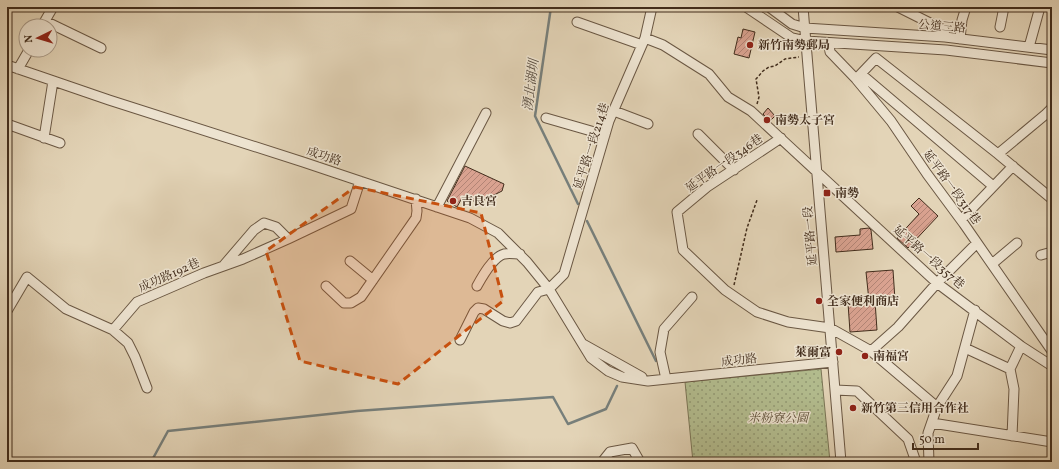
<svg xmlns="http://www.w3.org/2000/svg" width="1059" height="469" font-family="Vollkorn,'Noto Serif TC',serif">
  <defs>
    <pattern id="park-dots" width="8" height="8" patternUnits="userSpaceOnUse"><rect width="8" height="8" fill="#b3bd8f"/><path d="M2 2h.1M6 6h.1" fill="none" stroke="#939a74" stroke-width="1.8" stroke-linecap="round"/></pattern>
    <pattern id="building-hatch" width="6" height="6" patternUnits="userSpaceOnUse"><rect width="6" height="6" fill="#d9a290"/><path d="M-1 1l2-2M0 6l6-6M5 7l2-2" fill="none" stroke="#b28475"/></pattern>
  </defs>
  <rect width="100%" height="100%" fill="#e3d4b7"/>
  <filter id="stains"><feTurbulence type="fractalNoise" baseFrequency=".005" numOctaves="4"/><feColorMatrix values="0 0 0 0 .2 0 0 0 0 .09 0 0 0 0 .02 0 0 0 .5 -.17"/></filter>
  <radialGradient id="worn" r=".72"><stop offset=".6" stop-color="#630" stop-opacity="0"/><stop offset="1" stop-color="#630" stop-opacity=".3"/></radialGradient>
  <path fill="url(#park-dots)" stroke="#7a7556" d="M821 369 830 462H693L685 382Z"/>
  <g fill="none" stroke-linecap="round" stroke-linejoin="round">
    <path stroke="#777f7b" stroke-width="2.5" d="M551 7 535 116 578 204
      M587 221 656 361
      M151 462 168 431 357 411 553 397 568 424 606 409 617 386"/>
  </g>
  <path fill="url(#building-hatch)" stroke="#422d1c" d="M743 29 755 32 749 58 734 54 738 37 741 38Z
    M768 108 775 116 770 121 763 114Z
    M465 166 504 184 502 191 478 203 463 196 457 207 447 201Z
    M919 198 938 216 908 248 897 238 919 214 911 206Z
    M869 228 871 230 873 249 836 252 835 237 860 235V229Z
    M893 270 895 300 875 301 877 330 850 332 848 303 869 301 866 272Z"/>
  <g fill="none" stroke-linecap="round" stroke-linejoin="round">
    <g stroke="#6a5743" stroke-width="11">
      <path id="minor" d="M746 7 792 38 806 41 946 50 1052 63
        M769 7 792 24 805 28 945 37 1052 50
        M803 7 841 462
        M898 7 944 30 945 37
        M45 21 101 48
        M577 22 642 45
        M42 26 53 7
        M1000 27 1004 7
        M645 38 663 45 709 74 728 97 751 111 937 283 1021 346 1052 366
        M960 39 962 20 966 7
        M829 43 830 52 856 79 891 121 927 174 964 224 1052 351
        M1029 47 1040 7
        M7 65 109 100 303 162 470 218 498 233 527 262 549 289 591 358 608 371 622 377 648 381 833 362
        M18 69 29 50
        M861 74 993 186
        M856 79 876 58 998 154 1052 199
        M614 111 648 124
        M546 118 605 135
        M7 124 60 143
        M698 134 734 170
        M44 138 53 81
        M781 138 707 187 677 212 683 250 725 290 757 312 788 322 830 328 871 351 937 407
        M998 154 1046 114 1052 108
        M437 207 486 113
        M961 220 1013 166
        M1041 255 1052 252
        M350 261 373 280
        M992 264 1017 243
        M224 265 254 230 264 223 276 227 288 239 351 209 360 181
        M326 286 344 303H351L361 297 416 218 417 211 416 199
        M477 286C482 277 493 257 504 254 509 253 515 254 520 254
        M7 311 27 277 66 309 113 330 137 302 204 273 243 259 288 239
        M113 330 128 343 135 357 147 388
        M460 340 474 312 478 308 484 309 503 321 510 323 516 321 538 292 549 289 564 274 609 121 645 38 652 7
        M583 344 642 377
        M965 348 1010 369 1021 346
        M871 351 898 327 937 283 977 243
        M1010 369 1014 389 1012 436
        M666 379 660 352 664 329 692 297
        M835 390 857 391 908 439 916 462
        M932 423 1052 442
        M602 462 610 452 632 448 640 462
        M929 462 928 433 937 407 957 376 975 310"/>
    </g>
    <path stroke="#422d1c" stroke-width="1.5" stroke-dasharray="3 2" stroke-linecap="butt" d="M757 104 759 97 756 79 763 71 769 67 775 66 785 59 799 57
      M734 285 747 228 757 200"/>
    <use href="#minor" stroke="#ede3d0" stroke-width="9"/>
  </g>
  <path fill="#c7500f" fill-opacity="0.2" stroke="#c7500f" stroke-width="3" stroke-dasharray="8 5" stroke-linejoin="round" d="M355 187 481 213 503 301 398 384 300 361 266 251Z"/>
  <g fill="#8f2418" stroke="#ede3d0" stroke-width="1.5">
    <circle cx="750" cy="45" r="4"/>
    <circle cx="767" cy="120" r="4"/>
    <rect x="823" y="189" width="8" height="8" rx="2"/>
    <circle cx="453" cy="201" r="4"/>
    <circle cx="819" cy="301" r="4"/>
    <circle cx="839" cy="352" r="4"/>
    <circle cx="865" cy="356" r="4"/>
    <circle cx="853" cy="408" r="4"/>
  </g>
  <g text-anchor="middle" stroke-width="3" stroke-linejoin="round" paint-order="stroke">
    <g font-size="12" fill="#422d1c" stroke="#ede3d0">
      <text transform="translate(942 26) rotate(5)" y="4">公道三路</text>
      <text transform="translate(591 146) rotate(-72)" y="4">延平路一段214巷</text>
      <text transform="translate(324 156) rotate(18)" y="4">成功路</text>
      <text transform="translate(724 163) rotate(-35)" y="4">延平路一段346巷</text>
      <text transform="translate(952 187) rotate(54)" y="4">延平路一段317巷</text>
      <text transform="translate(810 236) rotate(-95)" y="4">延平路一段</text>
      <text transform="translate(929 257) rotate(41)" y="4">延平路一段357巷</text>
      <text transform="translate(169 275) rotate(-24)" y="4">成功路192巷</text>
      <text transform="translate(739 360) rotate(-6)" y="4">成功路</text>
    </g>
    <g font-size="12" font-weight="bold" fill="#422d1c" stroke="#ede3d0" text-anchor="start">
      <text x="758" y="49">新竹南勢郵局</text>
      <text x="775" y="124">南勢太子宮</text>
      <text x="835" y="197">南勢</text>
      <text x="461" y="205">吉良宮</text>
      <text x="827" y="305">全家便利商店</text>
      <text x="831" y="356" text-anchor="end">萊爾富</text>
      <text x="873" y="360">南福宮</text>
      <text x="861" y="412">新竹第三信用合作社</text>
    </g>
    <g font-size="12" font-style="italic" fill="#594a33" stroke="#ede3d0">
      <text x="778" y="422">米粉寮公園</text>
    </g>
    <g font-size="13" font-style="italic" fill="#54483c" stroke="#ede3d0">
      <text transform="translate(530 85) rotate(-83)" y="5">湧北湖圳</text>
    </g>
  </g>
  <rect width="1059" height="469" fill="none" stroke="#e3d4b7" stroke-width="24"/>
  <rect x="8" y="8" width="1043" height="453" fill="none" stroke="#422d1c" stroke-width="2"/>
  <rect x="12" y="12" width="1035" height="445" fill="none" stroke="#422d1c"/>
  <g transform="translate(38 38) rotate(265)"><circle r="19" fill="#ede3d0" stroke="#a99a88"/>
  <path d="M0-3L7 15L0 10L-7 15Z" fill="#8f2418"/>
  <text y="-6" font-size="11" font-weight="bold" text-anchor="middle" fill="#422d1c">N</text>
  </g>
  <path d="M913 443v6h65v-6" fill="none" stroke="#422d1c" stroke-width="2"/>
  <text x="919" y="443" font-size="12" fill="#422d1c" stroke="#ede3d0" stroke-width="3" paint-order="stroke">50 m</text>
  <rect width="100%" height="100%" filter="url(#stains)"/>
  <rect width="100%" height="100%" fill="url(#worn)"/>
</svg>
